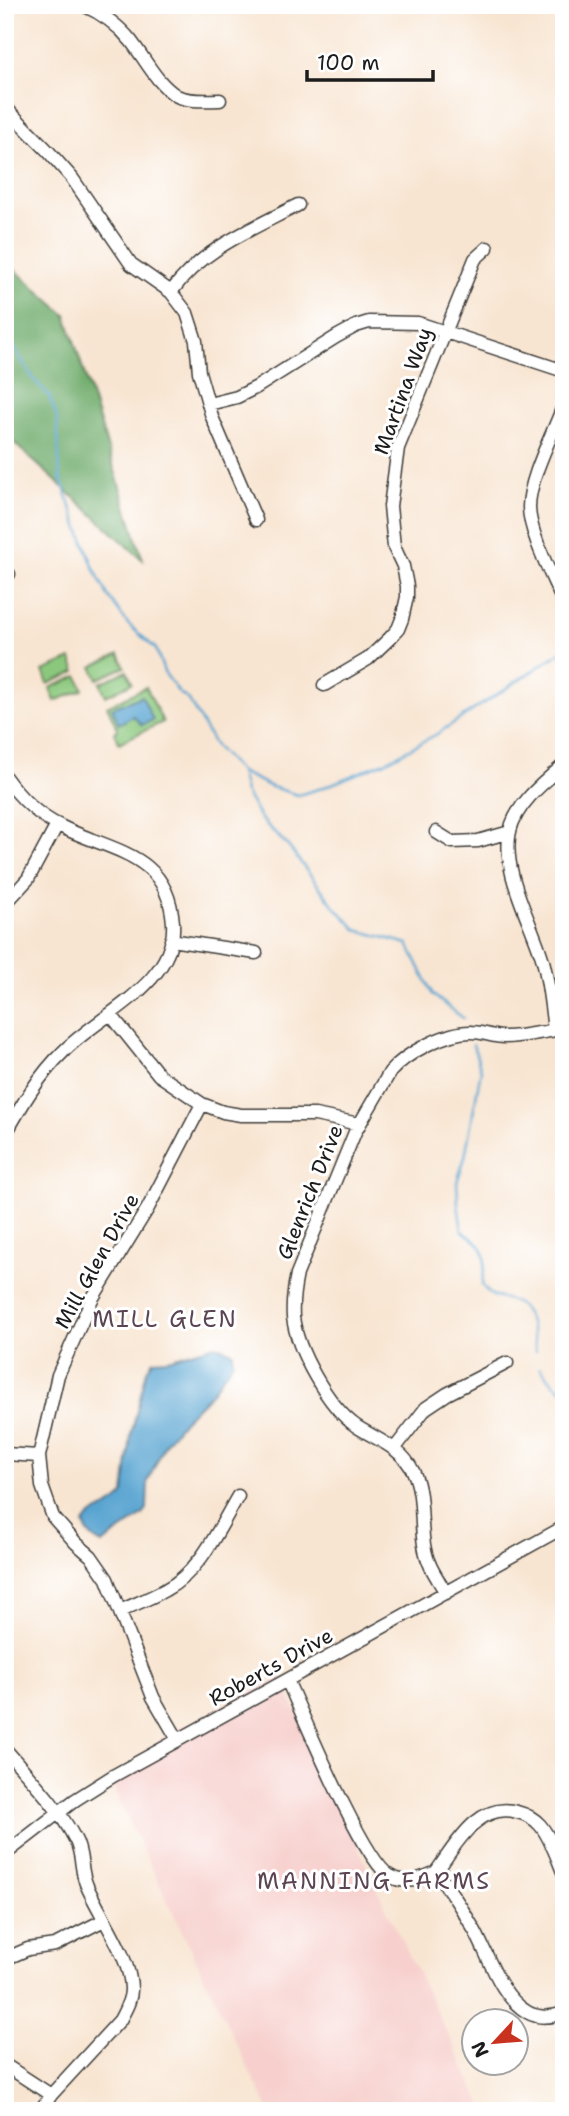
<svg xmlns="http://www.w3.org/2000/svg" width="569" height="2116" font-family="'Shantell Sans',sans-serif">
  <rect width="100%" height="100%" fill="#fff"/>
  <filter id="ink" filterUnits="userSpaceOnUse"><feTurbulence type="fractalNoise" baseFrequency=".0143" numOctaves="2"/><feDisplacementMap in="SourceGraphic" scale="14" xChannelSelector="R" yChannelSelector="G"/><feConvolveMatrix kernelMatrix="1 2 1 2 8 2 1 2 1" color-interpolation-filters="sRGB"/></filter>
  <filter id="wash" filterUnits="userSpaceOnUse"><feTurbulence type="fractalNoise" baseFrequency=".00686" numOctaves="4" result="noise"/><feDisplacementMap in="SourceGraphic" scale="28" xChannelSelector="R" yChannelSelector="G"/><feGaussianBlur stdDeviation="1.57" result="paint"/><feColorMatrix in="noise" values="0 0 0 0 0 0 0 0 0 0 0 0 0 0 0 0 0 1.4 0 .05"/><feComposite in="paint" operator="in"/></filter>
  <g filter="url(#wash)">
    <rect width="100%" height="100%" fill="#f8e5d1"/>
    <path fill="#f7d0cd" d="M281 1677 385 1906 485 2110 269 2111 116 1794 111 1781 168 1734Z"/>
    <path fill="#8bc87d" stroke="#54724c" stroke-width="2" d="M119 654 125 667 98 679 92 667Z
      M71 659 76 672 48 684 43 671Z
      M127 671 132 683 106 696 100 683Z
      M78 676 83 690 55 701 50 688Z
      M146 687 163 722 119 743 114 732 118 730 107 706Z"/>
    <path fill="#70ac6c" stroke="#466444" stroke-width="2" d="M5 261 66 315 143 560 5 435Z"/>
    <path fill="#59a4d1" stroke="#3a6076" stroke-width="2" d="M142 696 153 720 142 725 133 716 119 724 112 708Z
      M215 1345 233 1352V1362L211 1393 183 1421 166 1442 148 1481 147 1509 144 1514 102 1544C93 1540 87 1534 84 1524 92 1509 115 1508 124 1493L131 1435 147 1370 153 1360 168 1359Z"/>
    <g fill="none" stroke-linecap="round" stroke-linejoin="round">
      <path stroke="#59a4d1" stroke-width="2.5" d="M5 333 32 377 49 396 57 418 60 477 93 566 108 596 128 624 156 649 164 672 179 693 188 699 215 746 240 772 272 787 298 795 322 788 385 762 437 734 564 650
        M240 772 245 792 260 818 288 846 334 906 357 930 408 944 433 995 463 1018
        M473 1045 481 1070 465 1157 457 1182 458 1204 462 1231C490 1249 486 1255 482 1285 495 1303 498 1294 514 1302 532 1311 532 1334 536 1351
        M540 1367 554 1384 564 1391"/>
    </g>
  </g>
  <g filter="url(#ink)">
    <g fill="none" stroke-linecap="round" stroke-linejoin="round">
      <g stroke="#3d3a37" stroke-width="15">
        <path id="minor" d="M83 5C101 13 119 26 131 41 145 59 157 84 177 96 189 102 207 100 220 100
          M5 107 48 151 72 178 131 264 171 292 187 313 196 341 199 372 212 417 256 520
          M171 292C202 249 252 229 298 205
          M209 404 237 397 257 387 336 337 356 326 369 322 418 323 564 371
          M564 404C554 432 529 478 529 507 529 533 553 578 564 604
          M5 574H9
          M324 685 368 659 390 638 398 629 402 619 407 597V586L403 566 394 547 390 506 398 448 475 259 487 248
          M5 777C20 798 37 815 60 826 111 852 168 852 173 923 177 984 98 1015 63 1052 39 1075 21 1106 5 1135
          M436 832 452 842 478 841 510 832
          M5 904 28 879 57 825
          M171 940 256 953
          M111 1015 159 1075 202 1104 223 1112 241 1115H315L359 1124
          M554 1030C551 1007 549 983 543 961 532 922 501 872 510 831 516 804 544 782 564 765
          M395 1448 426 1408 447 1394 507 1363
          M5 1454 39 1456
          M446 1593C438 1579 428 1566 425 1550 419 1523 425 1496 413 1471 401 1447 377 1440 356 1426 328 1406 297 1351 293 1317 292 1302 294 1288 297 1274L355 1132 390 1072C406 1053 447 1031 472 1032 483 1032 493 1037 504 1037 525 1037 544 1031 564 1029
          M120 1611C135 1604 151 1598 165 1590 201 1571 218 1530 238 1496
          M287 1680C303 1715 363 1861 390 1876 405 1885 421 1879 436 1872
          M178 1740 153 1697 107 1579 91 1556 76 1543 53 1517 42 1486 39 1456 58 1375 92 1299 148 1208 202 1104
          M5 1749C29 1777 58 1806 75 1839 83 1853 80 1871 87 1886 99 1914 132 1960 131 1990 131 2001 125 2010 120 2020L51 2095 40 2111
          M5 1854 75 1800 113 1776 564 1527
          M564 1874C557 1858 551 1838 540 1825 534 1818 525 1814 517 1812 478 1801 455 1846 436 1872 451 1891 463 1910 475 1931 489 1957 500 1996 527 2012 539 2019 551 2017 564 2013
          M5 1959 28 1949 55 1945 104 1920
          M5 2065 51 2095"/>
      </g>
      <use href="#minor" stroke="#fff" stroke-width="12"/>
    </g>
  </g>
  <g text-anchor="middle" stroke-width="6" stroke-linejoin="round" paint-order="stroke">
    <g font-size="21" fill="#1c1c1c" stroke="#fff">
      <text transform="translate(403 391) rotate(-70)" y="7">Martina Way</text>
      <text transform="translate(310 1192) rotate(-68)" y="7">Glenrich Drive</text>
      <text transform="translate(97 1261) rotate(-61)" y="7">Mill Glen Drive</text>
      <text transform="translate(271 1667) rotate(-29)" y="7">Roberts Drive</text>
    </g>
    <g font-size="23" letter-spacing="2" fill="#5c4553" stroke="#fff">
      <text x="165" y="1327">MILL GLEN</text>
      <text x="374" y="1889">MANNING FARMS</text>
    </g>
  </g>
  <rect width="569" height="2116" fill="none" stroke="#fff" stroke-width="28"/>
  <g transform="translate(495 2042) rotate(244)"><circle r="33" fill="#ffffff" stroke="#a4a4a4" stroke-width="2"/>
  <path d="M0-5L12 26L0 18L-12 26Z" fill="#c8321e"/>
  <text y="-10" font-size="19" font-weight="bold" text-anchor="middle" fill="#1c1c1c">N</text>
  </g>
  <path d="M307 70v10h126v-10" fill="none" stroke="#1c1c1c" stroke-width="3.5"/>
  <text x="317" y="70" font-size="21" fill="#1c1c1c" stroke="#ffffff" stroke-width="5" paint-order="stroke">100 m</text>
</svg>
